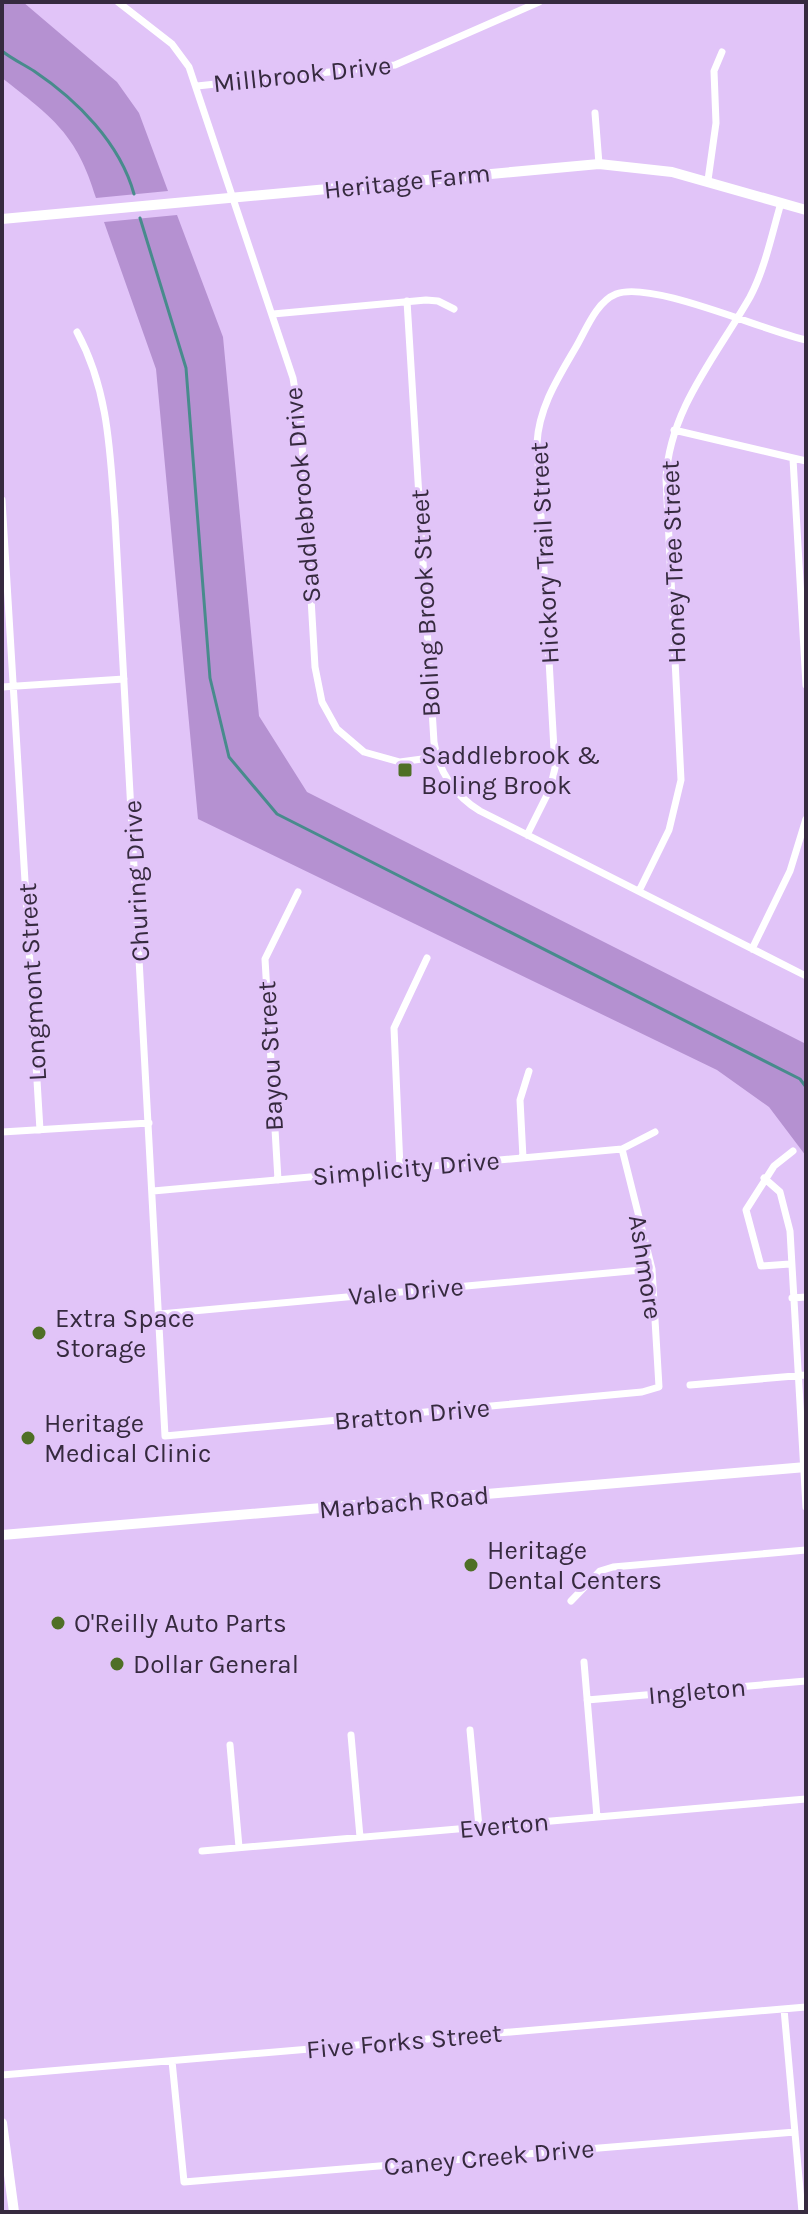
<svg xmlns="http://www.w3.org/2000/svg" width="808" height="2214" font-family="Karla,sans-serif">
  <rect width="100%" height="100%" fill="#e1c4f8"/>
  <path fill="#b591d1" d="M2 2H23L117 82 139 113 168 191 96 198C77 134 52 117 2 78Z
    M177 215 223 337 259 716 307 792 806 1044V1156L769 1107 717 1070 198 819 156 369 104 222Z"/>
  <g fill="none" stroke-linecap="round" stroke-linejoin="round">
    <path stroke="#488b8c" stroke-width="3" d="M2 51C12 59 23 64 34 71 77 100 120 143 134 194
      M140 218 186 368 210 678 229 757 277 814 800 1079 806 1087"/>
    <path stroke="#fff" stroke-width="7" d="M118 2 172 44 189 67 293 378 301 426 315 667 322 702 337 729 364 752 400 762 437 757
      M197 86 395 65 539 2
      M595 113 599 164
      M708 180 716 123 714 71 722 52
      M407 301 434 742C438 771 455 796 480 811L806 976
      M273 314 426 300 438 301 454 309
      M77 332C109 391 110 453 115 518L165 1436 642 1392 659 1387 652 1269 622 1149
      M674 430 806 461
      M793 459 806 685
      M2 500 40 1130
      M2 687 124 679
      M527 835 550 789 555 768 537 443C539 407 558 378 576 347 586 330 596 302 616 294 651 280 764 331 806 340
      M639 891 669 830 681 780 666 479C669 410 717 355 750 297 765 269 772 233 781 203
      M752 949 790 871 806 819
      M2 1132 149 1123
      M523 1158 520 1100 529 1071
      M400 1168 394 1028 427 958
      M764 1178 780 1192 790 1231 806 1507
      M278 1180 265 959 298 892
      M153 1191 622 1149 655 1132
      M790 1264 761 1266 746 1210 774 1166 793 1151
      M792 1298 806 1297
      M160 1314 652 1269
      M690 1385 806 1375
      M571 1601 600 1571 613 1567 806 1550
      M584 1662 597 1817
      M587 1700 806 1681
      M470 1730 479 1827
      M351 1735 360 1837
      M230 1745 239 1847
      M202 1851 806 1799
      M784 2009 802 2212
      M172 2061 184 2182 795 2132
      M2 2075 806 2007"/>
    <path stroke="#fff" stroke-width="10" d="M2 219 599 164 672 172 806 210
      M2 1535 806 1467
      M2 2123 14 2212"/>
  </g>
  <g fill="#4f6f26" stroke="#e1c4f8" stroke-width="3">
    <rect x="397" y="762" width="16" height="16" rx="4"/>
    <circle cx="39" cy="1333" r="8"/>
    <circle cx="28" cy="1438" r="8"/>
    <circle cx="471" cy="1565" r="8"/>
    <circle cx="58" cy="1623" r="8"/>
    <circle cx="117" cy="1664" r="8"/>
  </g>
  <g text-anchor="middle" stroke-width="6" stroke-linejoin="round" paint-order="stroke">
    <g font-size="26" fill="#362a3f" stroke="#e1c4f8">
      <text transform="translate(302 74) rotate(-6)" y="9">Millbrook Drive</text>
      <text transform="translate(407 181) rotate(-6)" y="9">Heritage Farm</text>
      <text transform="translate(302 495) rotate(-95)" y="9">Saddlebrook Drive</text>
      <text transform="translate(544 553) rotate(-93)" y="9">Hickory Trail Street</text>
      <text transform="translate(673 562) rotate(-92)" y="9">Honey Tree Street</text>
      <text transform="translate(425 603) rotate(-93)" y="9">Boling Brook Street</text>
      <text transform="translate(136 881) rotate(-93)" y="9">Churing Drive</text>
      <text transform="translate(32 982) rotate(-93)" y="9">Longmont Street</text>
      <text transform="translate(270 1056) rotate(-93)" y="9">Bayou Street</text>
      <text transform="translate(406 1168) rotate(-5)" y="9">Simplicity Drive</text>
      <text transform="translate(646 1267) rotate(81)" y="9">Ashmore</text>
      <text transform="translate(406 1291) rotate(-5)" y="9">Vale Drive</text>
      <text transform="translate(412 1414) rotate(-5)" y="9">Bratton Drive</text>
      <text transform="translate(404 1502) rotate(-5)" y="9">Marbach Road</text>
      <text transform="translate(697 1691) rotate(-5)" y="9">Ingleton</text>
      <text transform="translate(504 1825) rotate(-5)" y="9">Everton</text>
      <text transform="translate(404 2041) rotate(-5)" y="9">Five Forks Street</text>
      <text transform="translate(489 2157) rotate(-5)" y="9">Caney Creek Drive</text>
    </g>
    <g font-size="26" fill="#362a3f" stroke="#e1c4f8" text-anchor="start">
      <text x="421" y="764">Saddlebrook &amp;<tspan x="421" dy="30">Boling Brook</tspan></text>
      <text x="55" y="1327">Extra Space<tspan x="55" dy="30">Storage</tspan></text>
      <text x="44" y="1432">Heritage<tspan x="44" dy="30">Medical Clinic</tspan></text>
      <text x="487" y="1559">Heritage<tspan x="487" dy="30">Dental Centers</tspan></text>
      <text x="74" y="1632">O'Reilly Auto Parts</text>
      <text x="133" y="1673">Dollar General</text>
    </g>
  </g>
  <rect width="808" height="2214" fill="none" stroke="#362a3f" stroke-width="8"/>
</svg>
